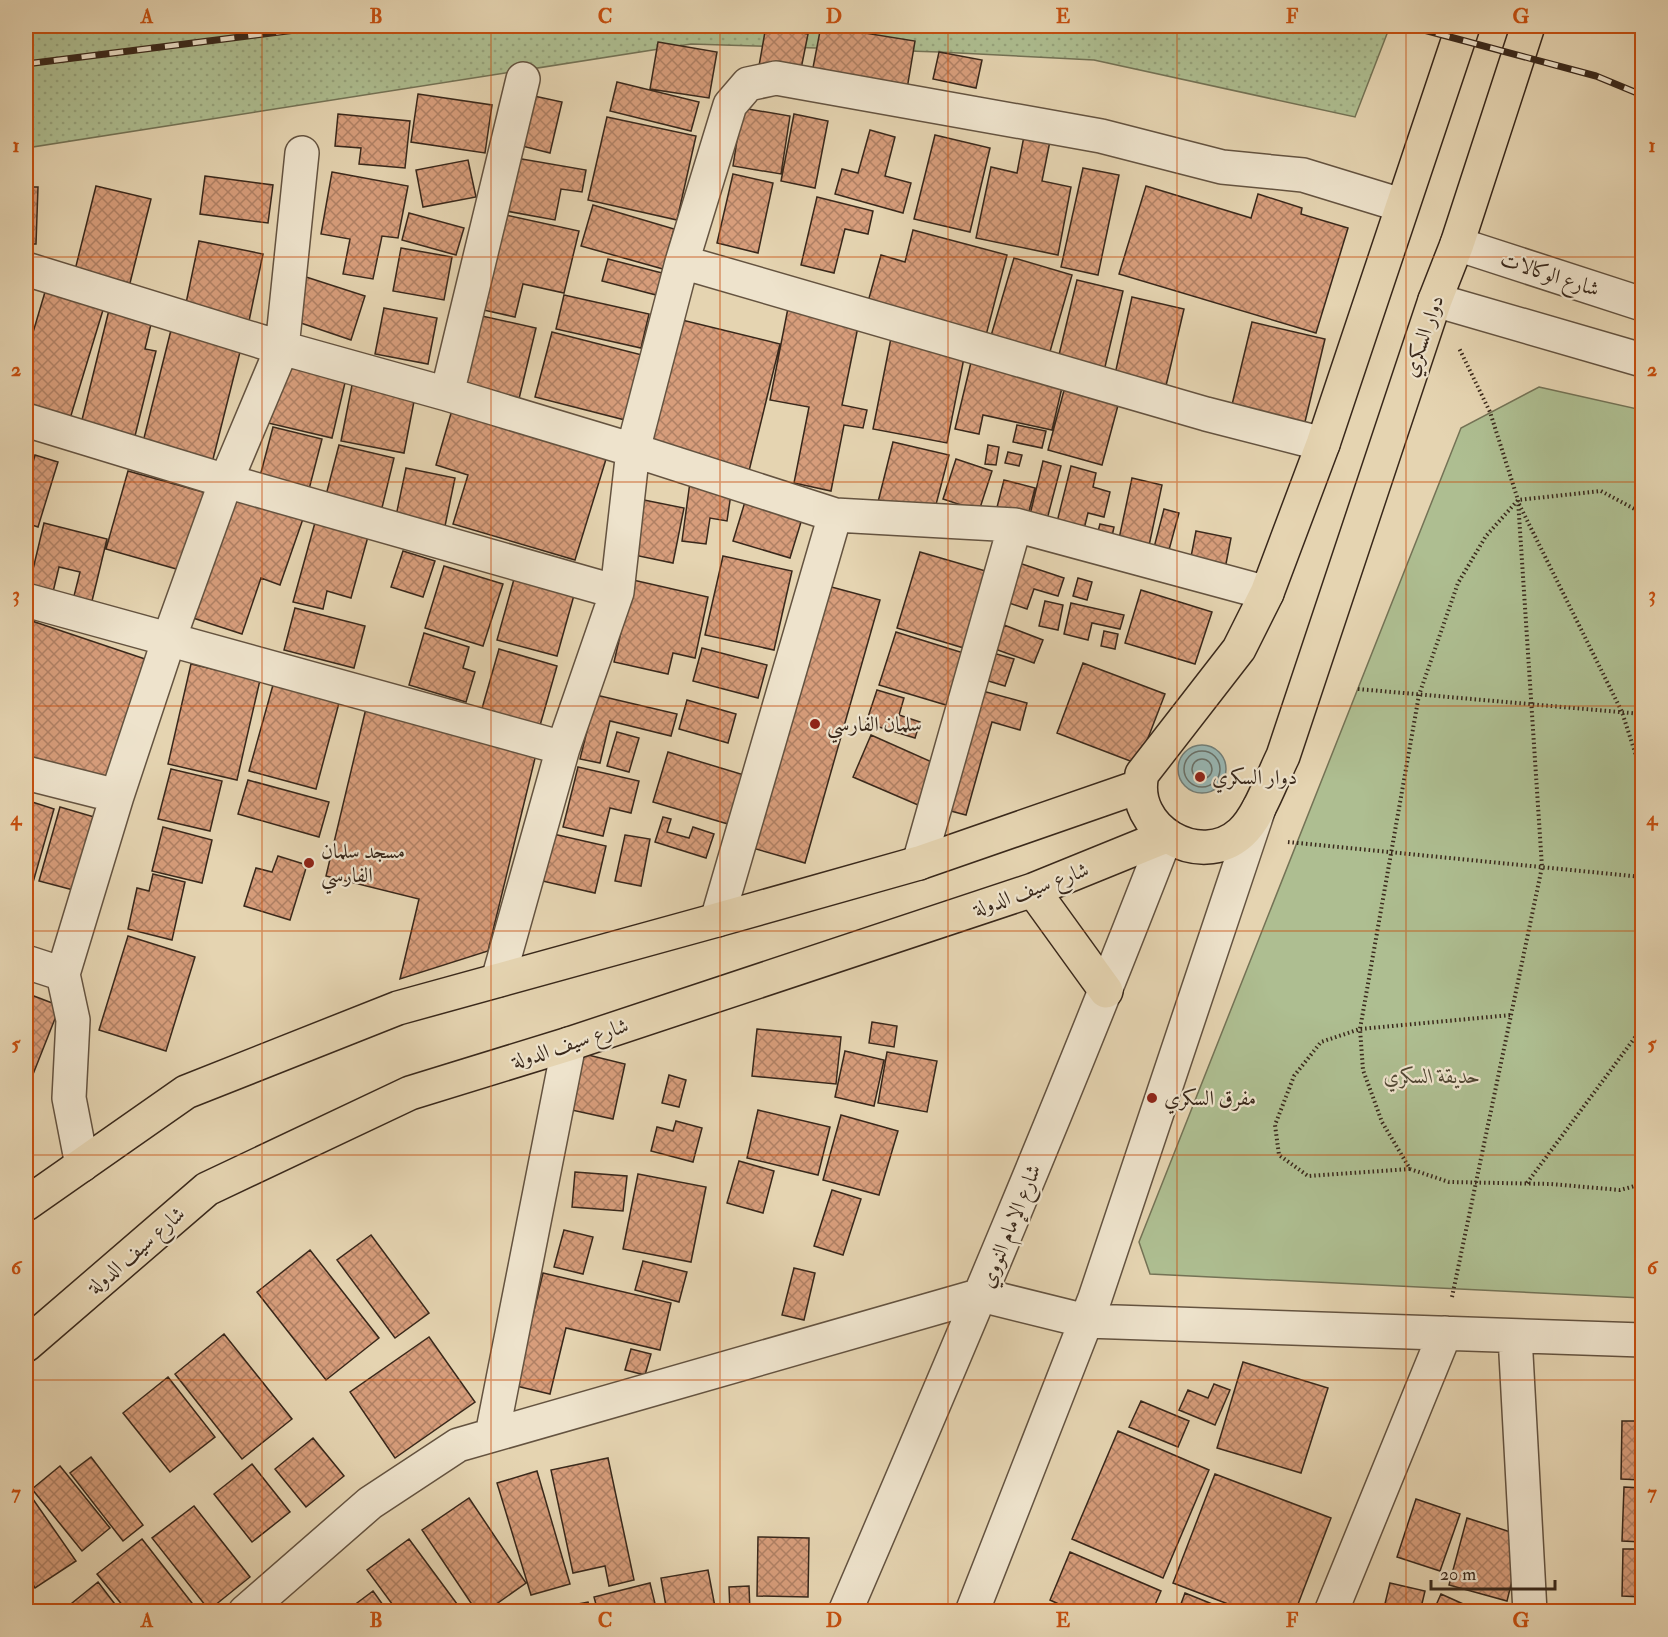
<svg xmlns="http://www.w3.org/2000/svg" width="1668" height="1637" font-family="'IM FELL Double Pica',Amiri,serif">
  <defs>
    <pattern id="grass-dots" width="8" height="8" patternUnits="userSpaceOnUse" patternTransform="scale(1.5)"><rect width="8" height="8" fill="#aebe91"/><path d="M2 2h.1M6 6h.1" fill="none" stroke="#96a37c" stroke-width="1.8" stroke-linecap="round"/></pattern>
    <pattern id="building-cross-hatch" width="8" height="8" patternUnits="userSpaceOnUse" patternTransform="scale(1.5)"><rect width="8" height="8" fill="#d79d7b"/><path d="M0 0l8 8M0 8l8-8" fill="none" stroke="#af8064"/></pattern>
  </defs>
  <rect width="100%" height="100%" fill="#e5d4b1"/>
  <filter id="stains"><feTurbulence type="fractalNoise" baseFrequency=".00333" numOctaves="4"/><feColorMatrix values="0 0 0 0 .2 0 0 0 0 .09 0 0 0 0 .02 0 0 0 .5 -.17"/></filter>
  <radialGradient id="worn" r=".72"><stop offset=".6" stop-color="#630" stop-opacity="0"/><stop offset="1" stop-color="#630" stop-opacity=".3"/></radialGradient>
  <path fill="url(#grass-dots)" stroke="#747356" stroke-width="1.5" d="M26 26H1390L1355 117 1094 60 939 52 691 44 26 148Z"/>
  <path fill="#aebe91" stroke="#747356" stroke-width="1.5" d="M1539 387 1642 410V1298L1150 1274 1139 1242 1461 428Z"/>
  <path fill="#98b7b4" stroke="#727e77" stroke-width="1.5" d="M1178 769a24 24 0 1 1 48 0a24 24 0 1 1-48 0Z"/>
  <g fill="none" stroke-linecap="round" stroke-linejoin="round">
    <path stroke="#687068" stroke-width="1.5" d="M1184 769a18 18 0 1 1 36 0a18 18 0 1 1-36 0Z
      M1192 769a10 10 0 1 1 20 0a10 10 0 1 1-20 0Z"/>
  </g>
  <path fill="url(#building-cross-hatch)" stroke="#39281b" stroke-width="1.5" d="M766 26 808 34 800 74 759 66Z
    M821 26 915 41 906 95 811 78Z
    M658 42 717 52 709 98 650 89Z
    M939 52 982 60 976 88 933 79Z
    M617 82 699 102 691 131 610 111Z
    M418 94 492 105 485 153 411 142Z
    M534 96 562 102 550 153 522 146Z
    M742 108 790 116 781 174 733 166Z
    M338 114 410 121 405 168 359 164 361 148 335 146Z
    M794 114 828 121 815 188 781 181Z
    M607 117 696 136 677 220 588 200Z
    M870 130 895 137 885 176 911 183 903 213 835 194 842 169 858 173Z
    M935 135 990 148 970 232 914 219Z
    M1024 136 1050 141 1042 181 1071 187 1058 255 976 238 991 167 1017 173Z
    M516 158 586 170 582 192 561 189 555 220 506 211Z
    M468 160 476 197 423 207 416 170Z
    M1083 168 1119 175 1098 275 1061 267Z
    M332 172 408 186 398 238 382 236 373 279 343 274 350 239 321 234Z
    M733 174 773 183 758 253 717 243Z
    M205 176 273 185 268 223 200 214Z
    M96 186 151 199 130 283 75 270Z
    M1146 186 1251 218 1258 194 1302 208 1301 214 1348 228 1316 333 1119 274Z
    M26 187H38L36 244H26Z
    M817 197 873 211 868 234 845 229 834 273 801 265Z
    M593 205 674 229 663 269 581 246Z
    M409 213 464 228 456 255 402 240Z
    M501 214 579 231 564 293 523 284 515 317 479 309Z
    M913 230 1007 255 985 339 866 309 881 255 905 262Z
    M199 241 263 254 249 321 185 308Z
    M401 248 452 257 444 300 393 291Z
    M1014 258 1072 275 1047 362 988 346Z
    M608 259 666 274 660 296 602 281Z
    M303 276 365 296 351 340 289 319Z
    M1077 280 1123 291 1104 371 1058 359Z
    M45 292 103 310 69 422 26 409V356Z
    M564 295 649 314 641 348 556 329Z
    M1132 297 1184 309 1165 390 1114 379Z
    M789 303 860 317 842 405 867 410 863 428 844 425 831 491 794 483 809 407 770 400Z
    M384 308 437 318 428 364 375 354Z
    M109 310 152 320 145 349 156 351 133 444 79 432Z
    M473 314 536 328 518 403 456 390Z
    M682 320 780 344 749 471 650 447Z
    M1252 322 1325 339 1303 430 1230 413Z
    M171 330 241 348 211 467 141 450Z
    M552 332 642 355 625 420 535 397Z
    M891 338 965 353 947 443 873 429Z
    M973 354 1065 375 1052 430 983 415 979 434 955 429Z
    M284 356 348 370 332 438 268 423Z
    M354 375 417 386 404 453 341 441Z
    M1066 383 1120 398 1102 465 1048 450Z
    M452 410 607 456 575 560 453 524 468 475 436 465Z
    M1017 425 1046 431 1042 448 1013 442Z
    M273 427 322 439 307 497 258 484Z
    M893 442 949 455 933 516 878 502Z
    M339 445 394 458 381 512 325 499Z
    M988 445 999 447 996 465 985 464Z
    M1008 452 1022 455 1019 466 1005 463Z
    M35 455 58 462 38 527 26 523V488Z
    M956 459 992 471 979 511 943 499Z
    M1043 461 1061 466 1045 527 1028 523Z
    M1071 466 1096 473 1093 487 1110 492 1104 517 1088 513 1083 533 1056 526Z
    M406 468 455 478 445 526 396 516Z
    M128 471 210 494 187 572 106 549Z
    M1132 478 1162 485 1147 555 1117 548Z
    M1004 480 1035 488 1026 523 995 515Z
    M690 482 732 487 727 521 710 518 706 544 682 541Z
    M236 492 304 516 280 585 261 578 242 634 193 618Z
    M748 492 805 509 790 558 733 541Z
    M644 500 684 508 673 563 634 555Z
    M1164 509 1179 513 1169 550 1151 559Z
    M316 519 369 533 351 598 327 591 323 609 293 602Z
    M44 523 107 539 92 601 74 596 80 572 59 567 53 592 29 586Z
    M1100 524 1114 527 1110 546 1095 543Z
    M1196 531 1231 538 1225 569 1190 562Z
    M403 551 435 561 423 597 391 587Z
    M920 552 989 572 967 649 897 628Z
    M723 556 792 571 774 650 705 635Z
    M1019 563 1064 578 1058 596 1034 589 1027 609 1006 602Z
    M444 566 503 584 483 646 425 628Z
    M516 572 576 588 557 656 497 640Z
    M1078 578 1092 582 1087 600 1073 596Z
    M633 580 708 597 695 658 673 653 668 674 614 662Z
    M824 585 880 600 805 863 749 847Z
    M1141 590 1212 612 1195 664 1125 643Z
    M1045 601 1063 605 1058 630 1039 626Z
    M1071 603 1124 615 1120 629 1092 623 1088 640 1064 634Z
    M295 608 365 626 354 668 284 650Z
    M26 619 154 662 110 790 26 761Z
    M1004 625 1043 640 1034 663 995 649Z
    M1104 631 1118 634 1115 649 1101 646Z
    M896 632 973 656 956 708 879 685Z
    M424 633 469 647 463 668 475 672 466 702 409 685Z
    M702 648 767 665 758 698 693 681Z
    M499 649 557 666 539 729 481 712Z
    M993 653 1014 659 1005 686 985 680Z
    M1083 663 1165 694 1138 764 1057 733Z
    M191 664 260 680 237 780 168 764Z
    M273 685 339 703 316 789 249 771Z
    M975 689 1027 703 1020 730 992 722 966 815 943 809Z
    M877 690 904 698 899 715 920 722 915 738 866 723Z
    M596 695 677 714 671 736 610 721 600 763 580 759Z
    M687 700 736 714 728 743 679 729Z
    M367 704 538 746 488 951 400 979 419 899 326 876Z
    M617 732 639 738 629 772 607 766Z
    M871 735 943 767 925 808 853 777Z
    M668 752 744 775 728 824 653 802Z
    M578 767 639 781 631 813 610 808 603 836 563 827Z
    M171 769 222 781 210 831 158 819Z
    M248 780 329 802 319 837 238 814Z
    M26 800 54 809 28 900 26 899Z
    M60 807 101 819 81 892 39 881Z
    M663 817 671 819 667 832 689 838 693 827 714 834 706 858 655 842Z
    M163 827 212 840 202 883 152 871Z
    M549 833 606 846 595 893 538 880Z
    M625 835 650 839 641 886 615 881Z
    M278 856 307 865 290 920 244 906 256 868 272 872Z
    M153 874 185 882 172 940 128 929 137 888 149 891Z
    M128 936 195 957 166 1051 99 1030Z
    M26 993 60 1006 26 1092Z
    M872 1022 897 1026 894 1047 869 1043Z
    M757 1029 841 1037 836 1084 752 1076Z
    M845 1051 884 1060 874 1106 835 1097Z
    M887 1052 937 1061 927 1112 878 1103Z
    M580 1053 625 1064 613 1119 567 1109Z
    M669 1075 686 1080 679 1107 662 1103Z
    M758 1110 830 1127 818 1175 747 1158Z
    M841 1115 898 1131 879 1195 823 1180Z
    M676 1121 702 1128 693 1162 651 1151 657 1127 673 1131Z
    M739 1161 774 1171 763 1213 727 1203Z
    M575 1172 627 1176 623 1211 572 1207Z
    M638 1174 706 1187 691 1262 623 1249Z
    M832 1190 861 1199 843 1255 814 1246Z
    M564 1230 593 1237 583 1274 554 1267Z
    M371 1235 429 1313 395 1338 337 1260Z
    M310 1250 379 1338 326 1380 257 1292Z
    M643 1261 687 1272 679 1302 635 1290Z
    M794 1268 815 1273 804 1320 782 1315Z
    M543 1273 671 1303 660 1350 566 1328 550 1394 516 1386Z
    M224 1334 292 1419 242 1459 175 1374Z
    M429 1337 475 1402 395 1458 350 1392Z
    M631 1349 651 1354 645 1375 625 1370Z
    M1243 1362 1328 1388 1301 1473 1217 1448Z
    M168 1377 215 1437 170 1472 123 1413Z
    M1214 1384 1230 1390 1215 1425 1179 1410 1188 1390 1208 1398Z
    M1141 1401 1189 1421 1178 1447 1129 1427Z
    M1622 1421H1642V1480L1621 1479Z
    M1118 1431 1209 1470 1163 1578 1072 1539Z
    M313 1438 344 1476 306 1507 275 1469Z
    M91 1457 143 1525 123 1541 70 1473Z
    M608 1458 634 1580 609 1586 605 1566 573 1573 551 1470Z
    M252 1464 290 1512 252 1542 214 1494Z
    M60 1466 110 1528 82 1551 32 1489Z
    M537 1471 570 1584 531 1595 497 1483Z
    M1215 1474 1331 1518 1295 1612H1249L1173 1583Z
    M1624 1487 1642 1488V1542L1622 1541Z
    M28 1492 76 1561 35 1588 26 1574V1494Z
    M469 1498 526 1583 485 1612H477L422 1530Z
    M1416 1499 1460 1514 1440 1571 1397 1557Z
    M194 1506 250 1577 209 1610 152 1538Z
    M1467 1518 1523 1536 1507 1601 1449 1585Z
    M758 1537 809 1538 808 1597 757 1596Z
    M142 1539 199 1612H128L97 1574Z
    M409 1539 463 1612H398L367 1570Z
    M1623 1549H1642V1597L1622 1596Z
    M1070 1552 1161 1591 1152 1612H1076L1050 1600Z
    M708 1570 716 1612H667L661 1578Z
    M98 1582 121 1612H61Z
    M650 1583 657 1612H598L594 1597Z
    M1390 1583 1425 1591 1420 1612H1383Z
    M749 1586 750 1612H730L729 1587Z
    M373 1591 388 1612H345Z
    M1185 1593 1232 1612H1178Z
    M1441 1594 1481 1612H1433Z
    M588 1602 591 1612H550V1609Z
    M1616 1607H1642V1612H1616Z"/>
  <g fill="none" stroke-linecap="round" stroke-linejoin="round">
    <g stroke="#645340" stroke-width="36">
      <path id="minor" d="M1457 244 1642 304
        M682 262 1206 414 1323 444
        M26 269 282 348 447 394 633 450 835 515 1015 525 1267 593
        M1435 300 1642 360
        M447 394 523 79
        M26 420 226 481 617 592
        M26 600 563 748
        M26 773 117 796
        M919 863 1015 525
        M717 920 835 515
        M26 962 63 974
        M498 980 563 748 617 592 633 450 682 262 730 105 748 84 776 78 1101 136 1222 167 1303 175 1401 205
        M82 1165 69 1098 73 1020 63 974 117 796 169 639 226 481 282 348 302 153
        M1515 1336 1530 1612
        M492 1435 569 1044
        M245 1612 370 1503 458 1445 981 1295 1086 1321 1642 1340
        M845 1612C956 1354 1065 1097 1166 836
        M972 1612 1095 1298 1259 808
        M1331 1612 1445 1333"/>
    </g>
    <g stroke="#39281b" stroke-width="36">
      <path id="major" d="M1463 26 1323 444 1267 593 1239 649 1142 774C1129 829 1200 870 1241 833 1259 817 1272 778 1283 756L1435 300 1457 244 1528 26
        M1033 890 1106 991
        M26 1204 186 1092 398 1008 717 920 919 863 1138 787
        M26 1345 207 1189 410 1093 569 1044 1033 890 1166 836"/>
    </g>
    <path stroke="#39281b" stroke-width="4" stroke-dasharray="1.5 3" stroke-linecap="butt" d="M1519 504 1622 712 1642 774
      M1642 513 1601 491 1518 500 1486 536 1458 583 1419 695 1360 1029 1363 1070 1382 1122 1410 1169 1449 1182 1551 1184 1620 1190 1642 1184
      M1358 689 1642 714
      M1288 842 1642 877
      M1410 1169 1308 1176 1279 1155 1275 1125 1294 1076 1321 1042 1360 1029 1511 1015
      M1527 1183 1642 1028
      M1452 1297 1542 867 1518 500 1490 412 1459 348"/>
    <use href="#minor" stroke="#eee3cc" stroke-width="33"/>
    <use href="#major" stroke="#e5d4b1" stroke-width="33"/>
    <g stroke="#39281b" stroke-width="7">
      <path id="rail" d="M1409 26 1596 76 1642 95
        M26 64 327 26"/>
    </g>
    <use href="#rail" stroke="#eee3cc" stroke-width="4.5" stroke-dasharray="14" stroke-linecap="butt"/>
  </g>
  <path fill="none" stroke="#c54f0f" stroke-width="1.5" stroke-opacity="0.55" d="M262 26V1612M491 26V1612M720 26V1612M948 26V1612M1177 26V1612M1406 26V1612M26 257H1642M26 482H1642M26 706H1642M26 931H1642M26 1155H1642M26 1380H1642"/>
  <g fill="#8f2418" stroke="#eee3cc" stroke-width="2">
    <circle cx="815" cy="724" r="6"/>
    <circle cx="1200" cy="777" r="6"/>
    <circle cx="309" cy="863" r="6"/>
    <circle cx="1152" cy="1098" r="6"/>
  </g>
  <g text-anchor="middle" stroke-width="4.5" stroke-linejoin="round" paint-order="stroke">
    <g font-size="21" fill="#39281b" stroke="#eee3cc">
      <text transform="translate(1550 274) rotate(18)" y="7">شارع الوكالات</text>
      <text transform="translate(1423 336) rotate(-71)" y="7">دوار السكري</text>
      <text transform="translate(1031 889) rotate(-20)" y="7">شارع سيف الدولة</text>
      <text transform="translate(570 1043) rotate(-18)" y="7">شارع سيف الدولة</text>
      <text transform="translate(1010 1226) rotate(-68)" y="7">شارع الإمام النووي</text>
      <text transform="translate(136 1250) rotate(-41)" y="7">شارع سيف الدولة</text>
    </g>
    <g font-size="21" fill="#39281b" stroke="#eee3cc" text-anchor="start">
      <text x="827" y="731">سلمان الفارسي</text>
      <text x="1212" y="784">دوار السكري</text>
      <text x="321" y="858">مسجد سلمان<tspan x="321" dy="24">الفارسي</tspan></text>
      <text x="1164" y="1105">مفرق السكري</text>
    </g>
    <g font-size="21" font-style="italic" fill="#504633" stroke="#eee3cc">
      <text x="1432" y="1083">حديقة السكري</text>
    </g>
  </g>
  <rect width="1668" height="1637" fill="none" stroke="#e5d4b1" stroke-width="66"/>
  <path d="M1431 1580v9h124v-9" fill="none" stroke="#39281b" stroke-width="3"/>
  <text x="1440" y="1580" font-size="18" fill="#39281b" stroke="#eee3cc" stroke-width="4.5" paint-order="stroke">20 m</text>
  <rect x="33" y="33" width="1602" height="1571" fill="none" stroke="#c54f0f" stroke-width="2"/>
  <g font-size="20" text-anchor="middle" font-weight="bold" fill="#c54f0f">
    <text x="147" y="23">A</text>
    <text x="376" y="23">B</text>
    <text x="605" y="23">C</text>
    <text x="834" y="23">D</text>
    <text x="1063" y="23">E</text>
    <text x="1292" y="23">F</text>
    <text x="1521" y="23">G</text>
    <text x="16" y="152">1</text>
    <text x="1652" y="152">1</text>
    <text x="16" y="376">2</text>
    <text x="1652" y="376">2</text>
    <text x="16" y="601">3</text>
    <text x="1652" y="601">3</text>
    <text x="16" y="825">4</text>
    <text x="1652" y="825">4</text>
    <text x="16" y="1050">5</text>
    <text x="1652" y="1050">5</text>
    <text x="16" y="1274">6</text>
    <text x="1652" y="1274">6</text>
    <text x="16" y="1499">7</text>
    <text x="1652" y="1499">7</text>
    <text x="147" y="1627">A</text>
    <text x="376" y="1627">B</text>
    <text x="605" y="1627">C</text>
    <text x="834" y="1627">D</text>
    <text x="1063" y="1627">E</text>
    <text x="1292" y="1627">F</text>
    <text x="1521" y="1627">G</text>
  </g>
  <rect width="100%" height="100%" filter="url(#stains)"/>
  <rect width="100%" height="100%" fill="url(#worn)"/>
</svg>
